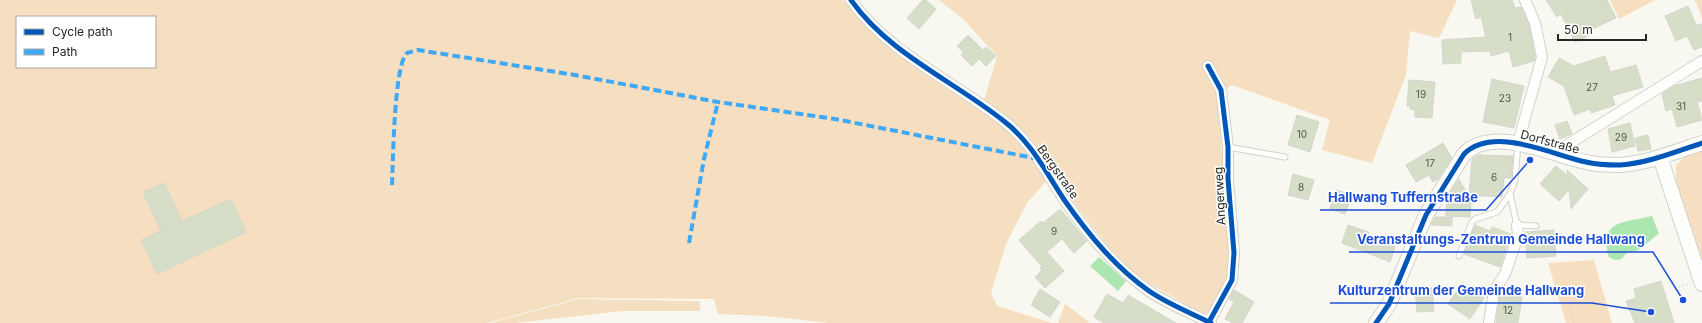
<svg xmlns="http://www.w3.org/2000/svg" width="1702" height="323" font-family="Inter,sans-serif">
  <rect width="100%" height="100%" fill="#f8f8f0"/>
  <path fill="#f6dfc1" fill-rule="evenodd" d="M0 0H844C865 27 891 50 919 70 950 92 983 109 1011 134 1026 147 1037 164 1048 179L1027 203 1006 244 991 293 997 306 1052 323H829L766 316 718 314 714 299 579 298 487 323H0ZM17 17H155V67H17Z
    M939 0H1457L1439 38 1410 31 1406 75 1372 163 1322 150 1330 120 1232 85 1217 94 1230 252 1227 281 1213 309 1204 314 1150 284 1130 269 1112 251 1070 198 1034 144 984 100 997 56 963 19Z
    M1610 0H1655L1619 19Z
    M1695 0H1702V18Z
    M1702 149V264L1676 184V165L1688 154Z
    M1594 260 1612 323H1566L1548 263Z
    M579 299 700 301V311H623L515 323H490Z
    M1065 304 1088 321 1089 323H1058Z"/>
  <path fill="#ace6b0" d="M1652 216 1659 234C1647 241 1643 252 1628 252L1621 259 1615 260 1609 257C1598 220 1623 223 1652 216Z
    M1099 257 1126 281 1118 291 1090 266Z"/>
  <path fill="#d6dec8" stroke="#d5d6d0" d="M923 0H926L936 9 919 29 907 18Z
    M1471 0H1512L1515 8 1521 7 1529 25 1535 57 1534 61 1513 67 1509 51 1491 56 1490 51 1461 52V63L1443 64 1442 40 1486 37 1481 17 1476 19Z
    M1546 0H1607L1616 18 1588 31 1590 35 1575 42 1561 14 1557 17Z
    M1688 6 1696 25 1702 24V47L1694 50 1687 36 1676 41 1665 16Z
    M968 35 983 50 986 47 996 56 986 66 979 59 972 66 961 55 963 52 957 46Z
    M1605 56 1610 72 1636 65 1643 87 1612 96 1615 105 1591 113 1590 109 1574 115 1564 86 1548 77 1559 58 1574 66Z
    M1702 78V101L1697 102 1702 120 1677 127 1672 109 1666 111 1662 94 1674 86Z
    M1492 79 1524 86 1514 128 1483 122Z
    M1409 80 1435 82 1432 118 1415 117V110L1410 109V106H1407Z
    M1297 115 1319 122 1310 152 1288 145Z
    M1567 121 1572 134 1560 139 1555 125Z
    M1630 123 1635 146 1612 152 1608 129Z
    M1648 135 1651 149 1638 151 1635 138Z
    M1443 143 1452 158 1438 179 1433 182 1429 175 1416 182 1406 165Z
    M1478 155 1513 156 1511 178H1504L1502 197 1469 195 1472 159Z
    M1556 166 1568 176 1567 170 1588 189 1571 209 1569 189 1559 201 1540 184Z
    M1293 174 1314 180 1308 200 1288 195Z
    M1459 179 1471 201 1470 217 1446 216 1447 197Z
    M164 183 182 221 231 199 246 232 157 274 141 240 161 231 143 192Z
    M1336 190 1352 195 1345 214 1330 209Z
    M1060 209 1087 241 1074 253 1062 239 1047 252 1064 271 1045 288 1035 277 1042 270 1040 268 1042 267 1019 240 1041 221 1043 223Z
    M1435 217H1452V226L1431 225Z
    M1348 225 1369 232 1367 237 1395 247 1390 262 1342 243Z
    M1475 225 1490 231 1492 227 1511 234 1500 267 1464 254Z
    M1554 230 1556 256 1527 258 1525 232Z
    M1661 281 1674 323H1635L1626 301 1636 298 1634 289Z
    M1462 283 1484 298 1470 319 1448 304Z
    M1432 288 1434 311 1417 312 1415 289Z
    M1040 289 1060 302 1050 317 1031 305Z
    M1234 290 1254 302 1242 323H1233L1225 319 1234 302 1229 299Z
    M1107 294 1123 303 1128 295 1176 323H1104L1094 317Z
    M1500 294 1522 297 1518 323H1496Z"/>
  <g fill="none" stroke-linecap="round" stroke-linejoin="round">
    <g stroke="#d2d2cc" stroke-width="7">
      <path id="lane" d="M1518 144 1515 180 1510 194 1517 225 1536 226
        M1228 147 1285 157
        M1459 256 1472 222 1475 219 1497 212 1510 194"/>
    </g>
    <g stroke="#d2d2cc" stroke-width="12">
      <path id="street" d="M851 0C889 54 954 81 1005 122 1031 142 1047 174 1065 201 1089 235 1115 267 1149 291 1168 304 1191 313 1211 323
        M1208 66 1221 90 1228 147V179L1234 253 1232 280 1209 322
        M1518 143 1542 57 1535 23 1525 0
        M1563 156 1567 145 1702 61
        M1489 323 1494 291 1505 274 1518 236 1517 225"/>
    </g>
    <g stroke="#d2d2cc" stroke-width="16">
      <path id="secondary" d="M1660 157 1702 284
        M1376 323 1389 304 1426 215 1464 154C1494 125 1552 155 1586 162 1597 165 1609 165 1620 165 1648 163 1675 152 1702 143"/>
    </g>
    <path stroke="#d9d9d6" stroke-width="2" stroke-dasharray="1 3" stroke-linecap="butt" d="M1679 287 1689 284
      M1565 290 1574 323
      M1573 321 1600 313"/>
    <use href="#lane" stroke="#fefefd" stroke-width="5"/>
    <use href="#street" stroke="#fefefd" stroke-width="10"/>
    <use href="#secondary" stroke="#fefefd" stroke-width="14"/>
    <path stroke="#3fa9f5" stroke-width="4" stroke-dasharray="8 4" stroke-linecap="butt" d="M392 185C393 163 394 64 407 53L418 50 575 75 718 102 835 119 1039 159
      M689 243 704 159 718 102"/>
    <g stroke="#fff" stroke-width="8">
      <path id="cycleway" d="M851 0C889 54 954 81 1005 122 1031 142 1047 174 1065 201 1089 235 1115 267 1149 291 1168 304 1191 313 1211 323
        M1208 66 1221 90 1228 147V179L1234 253 1232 280 1209 322
        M1376 323 1389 304 1426 215 1464 154C1494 125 1552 155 1586 162 1597 165 1609 165 1620 165 1648 163 1675 152 1702 143"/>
    </g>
    <use href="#cycleway" stroke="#0057b8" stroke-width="5"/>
  </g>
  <g text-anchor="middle" stroke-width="3" stroke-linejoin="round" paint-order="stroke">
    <g font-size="10" fill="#52554b">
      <text x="1510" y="41">1</text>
      <text x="1592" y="91">27</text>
      <text x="1421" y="98">19</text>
      <text x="1505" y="102">23</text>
      <text x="1681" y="110">31</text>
      <text x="1302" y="138">10</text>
      <text x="1621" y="141">29</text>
      <text x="1430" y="167">17</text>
      <text x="1494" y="181">6</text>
      <text x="1301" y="191">8</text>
      <text x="1054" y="235">9</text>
      <text x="1508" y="314">12</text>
    </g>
    <g font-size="12" fill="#262721" stroke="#fff">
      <text transform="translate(1550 142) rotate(15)" y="4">Dorfstraße</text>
      <text transform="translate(1058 172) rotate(55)" y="4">Bergstraße</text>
      <text transform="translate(1220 196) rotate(-93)" y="4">Angerweg</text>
    </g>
  </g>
  <path fill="none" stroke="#1d4ed8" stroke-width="1.5" d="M1530 160L1486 210H1320M1683 300L1653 252H1349M1651 312L1592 303H1330"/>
  <g fill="#1d4ed8" stroke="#fff" stroke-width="1.5">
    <circle cx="1530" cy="160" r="4"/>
    <circle cx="1683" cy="300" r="4"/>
    <circle cx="1651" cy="312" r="4"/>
  </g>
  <g font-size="13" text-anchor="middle" font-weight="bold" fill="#1d4ed8" stroke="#fff" stroke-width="3" stroke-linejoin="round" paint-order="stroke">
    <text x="1403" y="202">Hallwang Tuffernstraße</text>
    <text x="1501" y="244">Veranstaltungs-Zentrum Gemeinde Hallwang</text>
    <text x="1461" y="295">Kulturzentrum der Gemeinde Hallwang</text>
  </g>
  <rect x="16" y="16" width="140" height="52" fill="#ffffff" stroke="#a8a9a6"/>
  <rect x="24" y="29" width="20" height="6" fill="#0057b8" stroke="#a8a9a6"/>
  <text x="52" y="36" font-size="12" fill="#262721">Cycle path</text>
  <rect x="24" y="49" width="20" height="6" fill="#3fa9f5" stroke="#a8a9a6"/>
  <text x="52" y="56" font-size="12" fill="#262721">Path</text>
  <path d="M1558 34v6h88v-6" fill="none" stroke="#262721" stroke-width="2"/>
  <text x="1564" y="34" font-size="12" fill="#262721" stroke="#ffffff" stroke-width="3" paint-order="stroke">50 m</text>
</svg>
